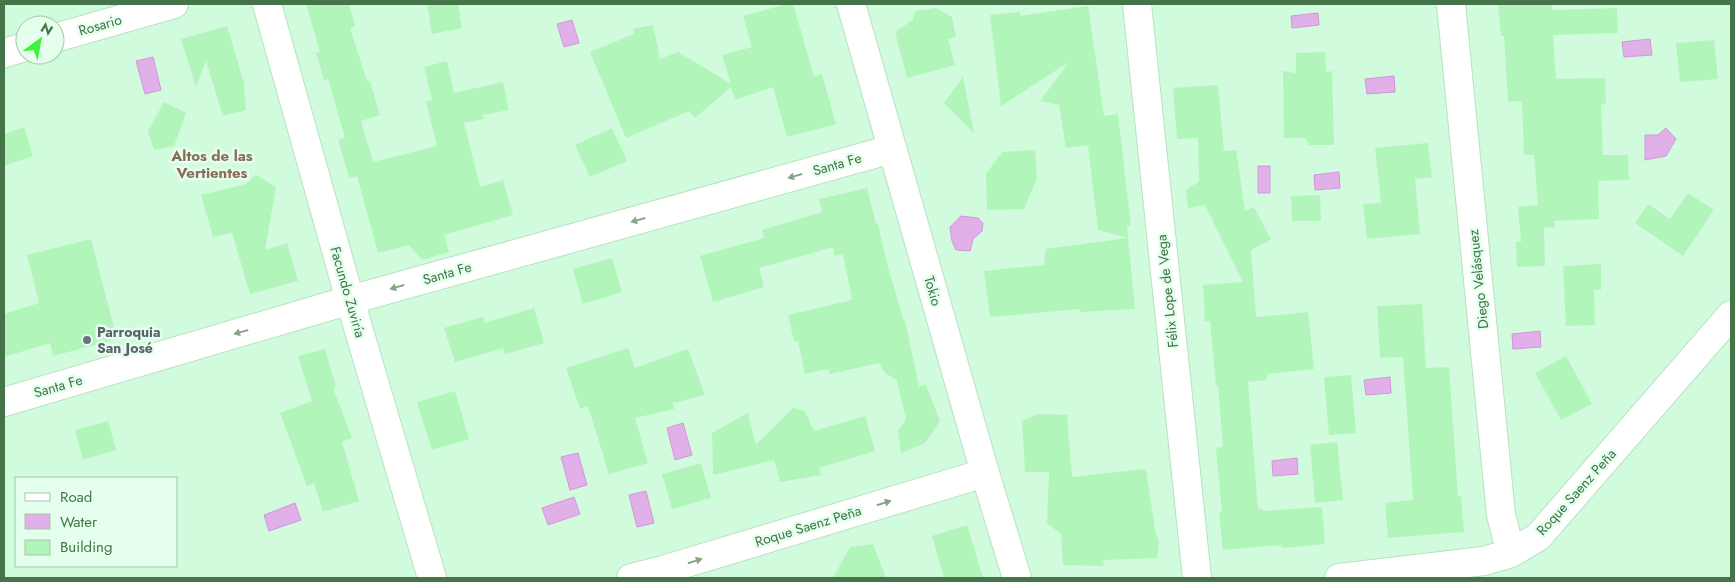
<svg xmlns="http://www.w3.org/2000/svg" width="1735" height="582" font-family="Jost,sans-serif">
  <rect width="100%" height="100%" fill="#dcfee8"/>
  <path fill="#d0fbdd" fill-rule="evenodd" d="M4 4H1731V578H4ZM25 25H55V55H25ZM16 478H176V566H16Z"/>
  <path fill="#e1b0e8" stroke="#d396da" d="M1318 13 1319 25 1292 28 1291 16Z
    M572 20 579 43 564 47 557 24Z
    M1650 39 1652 55 1624 57 1622 42Z
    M153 57 161 90 145 94 136 61Z
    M1394 76 1395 92 1367 94 1365 79Z
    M1666 128 1676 139 1666 156 1645 160V135H1658Z
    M1258 166H1270V193H1258Z
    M1339 172 1340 188 1315 190 1314 175Z
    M961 216 978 218 983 223 982 231 973 239 970 251 956 250 952 241 950 227Z
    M1540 331 1541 347 1513 349 1512 334Z
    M1390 377 1391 393 1366 395 1364 380Z
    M683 423 692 455 675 460 667 428Z
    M578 453 587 485 570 490 561 457Z
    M1297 458 1298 474 1273 476 1272 461Z
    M646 491 654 523 637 527 629 495Z
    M574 497 580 514 548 525 542 508Z
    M295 503 301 520 269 531 264 515Z"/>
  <path fill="#b2f5ba" d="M306 4H349L355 26 350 28 367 81H370L380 115 361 121 373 162 437 146 426 101 432 100 424 67 447 61 454 93 503 82 509 110 483 115 484 119 464 123 480 187 503 180 513 215 444 235 449 252 422 260 409 245 378 253 357 176 349 178 338 139 345 138 328 79 324 80 316 53 320 52Z
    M427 4H458L462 28 432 34Z
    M787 4H793L814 76 822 74 836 124 787 137 773 87 735 100 731 87 695 118 689 111 626 138 590 52 634 34 633 29 653 25 660 59 678 52 731 84 722 55 752 47 743 16Z
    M1498 4H1552V10L1617 8 1618 33 1553 35 1556 79 1605 78 1606 103 1601 104 1603 155H1628L1629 180 1598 181 1599 219 1554 221 1555 227 1544 228 1545 266 1517 267 1516 242H1521L1518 207 1538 205 1534 155H1524L1522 101 1508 102 1504 36H1501Z
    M1088 6 1104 116 1118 114 1131 226H1127L1135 309 1080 312 1079 309 990 317 984 271 1044 265 1046 249 1128 238 1098 230 1088 145 1066 148 1059 105 1040 101 1069 62 1001 106 990 15 1020 12V16Z
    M936 8 952 17 956 37 948 39 955 65 907 78 895 32 913 20 915 11Z
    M227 26 244 83 246 110 223 116 206 61 196 87 181 39Z
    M1714 40 1718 79 1680 82 1676 43Z
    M1325 52 1326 72 1332 71 1334 145H1308L1306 138H1284L1283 71 1296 73V53Z
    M963 77 974 133 944 103Z
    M1218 85 1224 151 1236 150 1245 211 1254 207 1271 240 1251 250 1256 317 1308 312 1314 369 1267 374V380L1248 382 1258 509H1263V511L1322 507 1325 544 1282 548 1281 545 1223 550 1219 512H1222L1216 448 1223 447 1218 385H1216L1210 321H1205L1203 285 1243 282 1205 205 1188 208 1186 190 1199 181 1198 138 1177 139 1173 88Z
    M164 102 186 113 174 146 154 150 148 131Z
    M24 127 33 156 4 166V134Z
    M612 128 627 161 590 177 575 145Z
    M1428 143 1432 177 1415 179 1420 234 1367 239 1363 204 1381 203 1375 148Z
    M1035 150 1037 178 1024 209 987 210 986 174 1002 152Z
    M256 175 276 187 265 250 287 243 298 281 250 294 232 233 213 237 201 195 246 184Z
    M867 188 876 224H878L887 264 904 321H905L919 386 926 385 940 421 925 443 901 453 898 431 906 419 897 380 885 373 879 363 830 374 828 369 805 374 798 341H794L788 315 852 300 843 254 835 256 833 247 759 268 764 287 713 302 700 256 764 238 762 230 822 212 819 199Z
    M1688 193 1714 210 1683 256 1635 223 1648 204 1670 219Z
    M1320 195 1321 221H1292L1291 196Z
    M91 239 117 339 53 356 50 343 4 357V314L39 303 27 255Z
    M612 258 622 292 583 304 573 269Z
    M1601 264V290H1594L1595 325 1566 326 1563 266Z
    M1422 304 1426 368 1449 367 1458 496H1461L1464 532 1388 538 1385 503 1413 500 1403 357 1380 358 1377 306Z
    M534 308 544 343 505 354 503 348 455 362 444 328 483 317 485 323Z
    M628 348 635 368 688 349 705 395 673 403 674 409 635 418 648 463 609 474 588 406 580 409 566 368Z
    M325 349 336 387 333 388 352 438 342 442 359 501 323 512 314 483 307 486 280 413 312 401 298 356Z
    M1566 356 1592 404 1561 420 1535 373Z
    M1351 375 1356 433 1329 435 1324 377Z
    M455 391 469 439 432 450 417 402Z
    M793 408 805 411 814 431 865 416 875 451 819 468 821 475 780 482 774 460 713 475 712 433 748 413 756 445Z
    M1038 414 1067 415 1072 477 1146 469 1155 530 1159 543 1157 558 1103 560 1104 566 1063 565 1061 534 1047 523 1049 472H1025L1022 421Z
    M108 421 116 450 83 460 75 430Z
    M1337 442 1343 500 1315 503 1310 445Z
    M701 463 711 498 672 509 662 474Z
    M967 525 983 578H944L932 536Z
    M873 544 886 578H833L850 547Z"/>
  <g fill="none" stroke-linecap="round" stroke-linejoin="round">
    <g stroke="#b8e2c1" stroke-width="30">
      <path id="minor" d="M267 4 350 300 432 578
        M851 4 985 473 1017 578
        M1137 4 1197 578
        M1451 4 1501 515 1511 553
        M55 38 174 4
        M4 53 25 47
        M4 402 350 300 892 149
        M631 578 663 570 985 473
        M1339 578 1484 561 1511 553 1538 537 1731 315"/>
    </g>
    <use href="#minor" stroke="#fff" stroke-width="28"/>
  </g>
  <defs><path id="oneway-solid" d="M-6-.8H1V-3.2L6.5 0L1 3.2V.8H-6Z" transform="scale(1.25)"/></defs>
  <g fill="#85a588">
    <use href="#oneway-solid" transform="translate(795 176) rotate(164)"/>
    <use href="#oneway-solid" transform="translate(638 220) rotate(164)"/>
    <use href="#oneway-solid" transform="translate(397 287) rotate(164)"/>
    <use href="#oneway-solid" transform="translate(241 332) rotate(164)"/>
    <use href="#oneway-solid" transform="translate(884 503) rotate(-17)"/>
    <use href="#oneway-solid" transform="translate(695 561) rotate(-17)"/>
  </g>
  <circle fill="#6b7280" stroke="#e4ffed" stroke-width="2" cx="87" cy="340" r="5"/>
  <g text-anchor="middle" stroke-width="5" stroke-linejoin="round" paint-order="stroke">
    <g font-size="14" fill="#447448" stroke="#e4ffed">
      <text transform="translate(100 25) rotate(-16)" y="5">Rosario</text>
      <text transform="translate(837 164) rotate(-16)" y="5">Santa Fe</text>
      <text transform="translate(447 273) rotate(-16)" y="5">Santa Fe</text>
      <text transform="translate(1478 279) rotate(-96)" y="5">Diego Velásquez</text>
      <text transform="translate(933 291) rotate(74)" y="5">Tokio</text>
      <text transform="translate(1167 291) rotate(-96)" y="5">Félix Lope de Vega</text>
      <text transform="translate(348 292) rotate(74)" y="5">Facundo Zuviría</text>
      <text transform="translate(58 386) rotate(-16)" y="5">Santa Fe</text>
      <text transform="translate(1576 492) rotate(-48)" y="5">Roque Saenz Peña</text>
      <text transform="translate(808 526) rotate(-17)" y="5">Roque Saenz Peña</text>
    </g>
    <g font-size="14" font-weight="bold" fill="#5b616d" stroke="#e4ffed" text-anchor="start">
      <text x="97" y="337">Parroquia<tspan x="97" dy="16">San José</tspan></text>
    </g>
    <g font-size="15" font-weight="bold" fill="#8a6b57" stroke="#e4ffed">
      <text x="212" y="161">Altos de las<tspan x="212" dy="17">Vertientes</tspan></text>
    </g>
  </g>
  <rect width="1735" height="582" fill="none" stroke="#447448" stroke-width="10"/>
  <rect x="15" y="477" width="162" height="90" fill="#e4ffed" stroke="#a4c7ab"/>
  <rect x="25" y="493" width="25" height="8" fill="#ffffff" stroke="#a4c7ab"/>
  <text x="60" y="502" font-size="15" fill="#447448">Road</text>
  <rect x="25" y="514" width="25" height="15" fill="#e1b0e8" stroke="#a4c7ab"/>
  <text x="60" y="527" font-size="15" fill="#447448">Water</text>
  <rect x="25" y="540" width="25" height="15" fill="#b2f5ba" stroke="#a4c7ab"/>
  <text x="60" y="552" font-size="15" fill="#447448">Building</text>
  <g transform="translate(40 40) rotate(32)"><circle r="24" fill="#e4ffed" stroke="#a4c7ab"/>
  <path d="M0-4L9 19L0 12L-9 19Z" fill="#40f237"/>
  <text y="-8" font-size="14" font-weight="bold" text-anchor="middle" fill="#447448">N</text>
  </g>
</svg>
